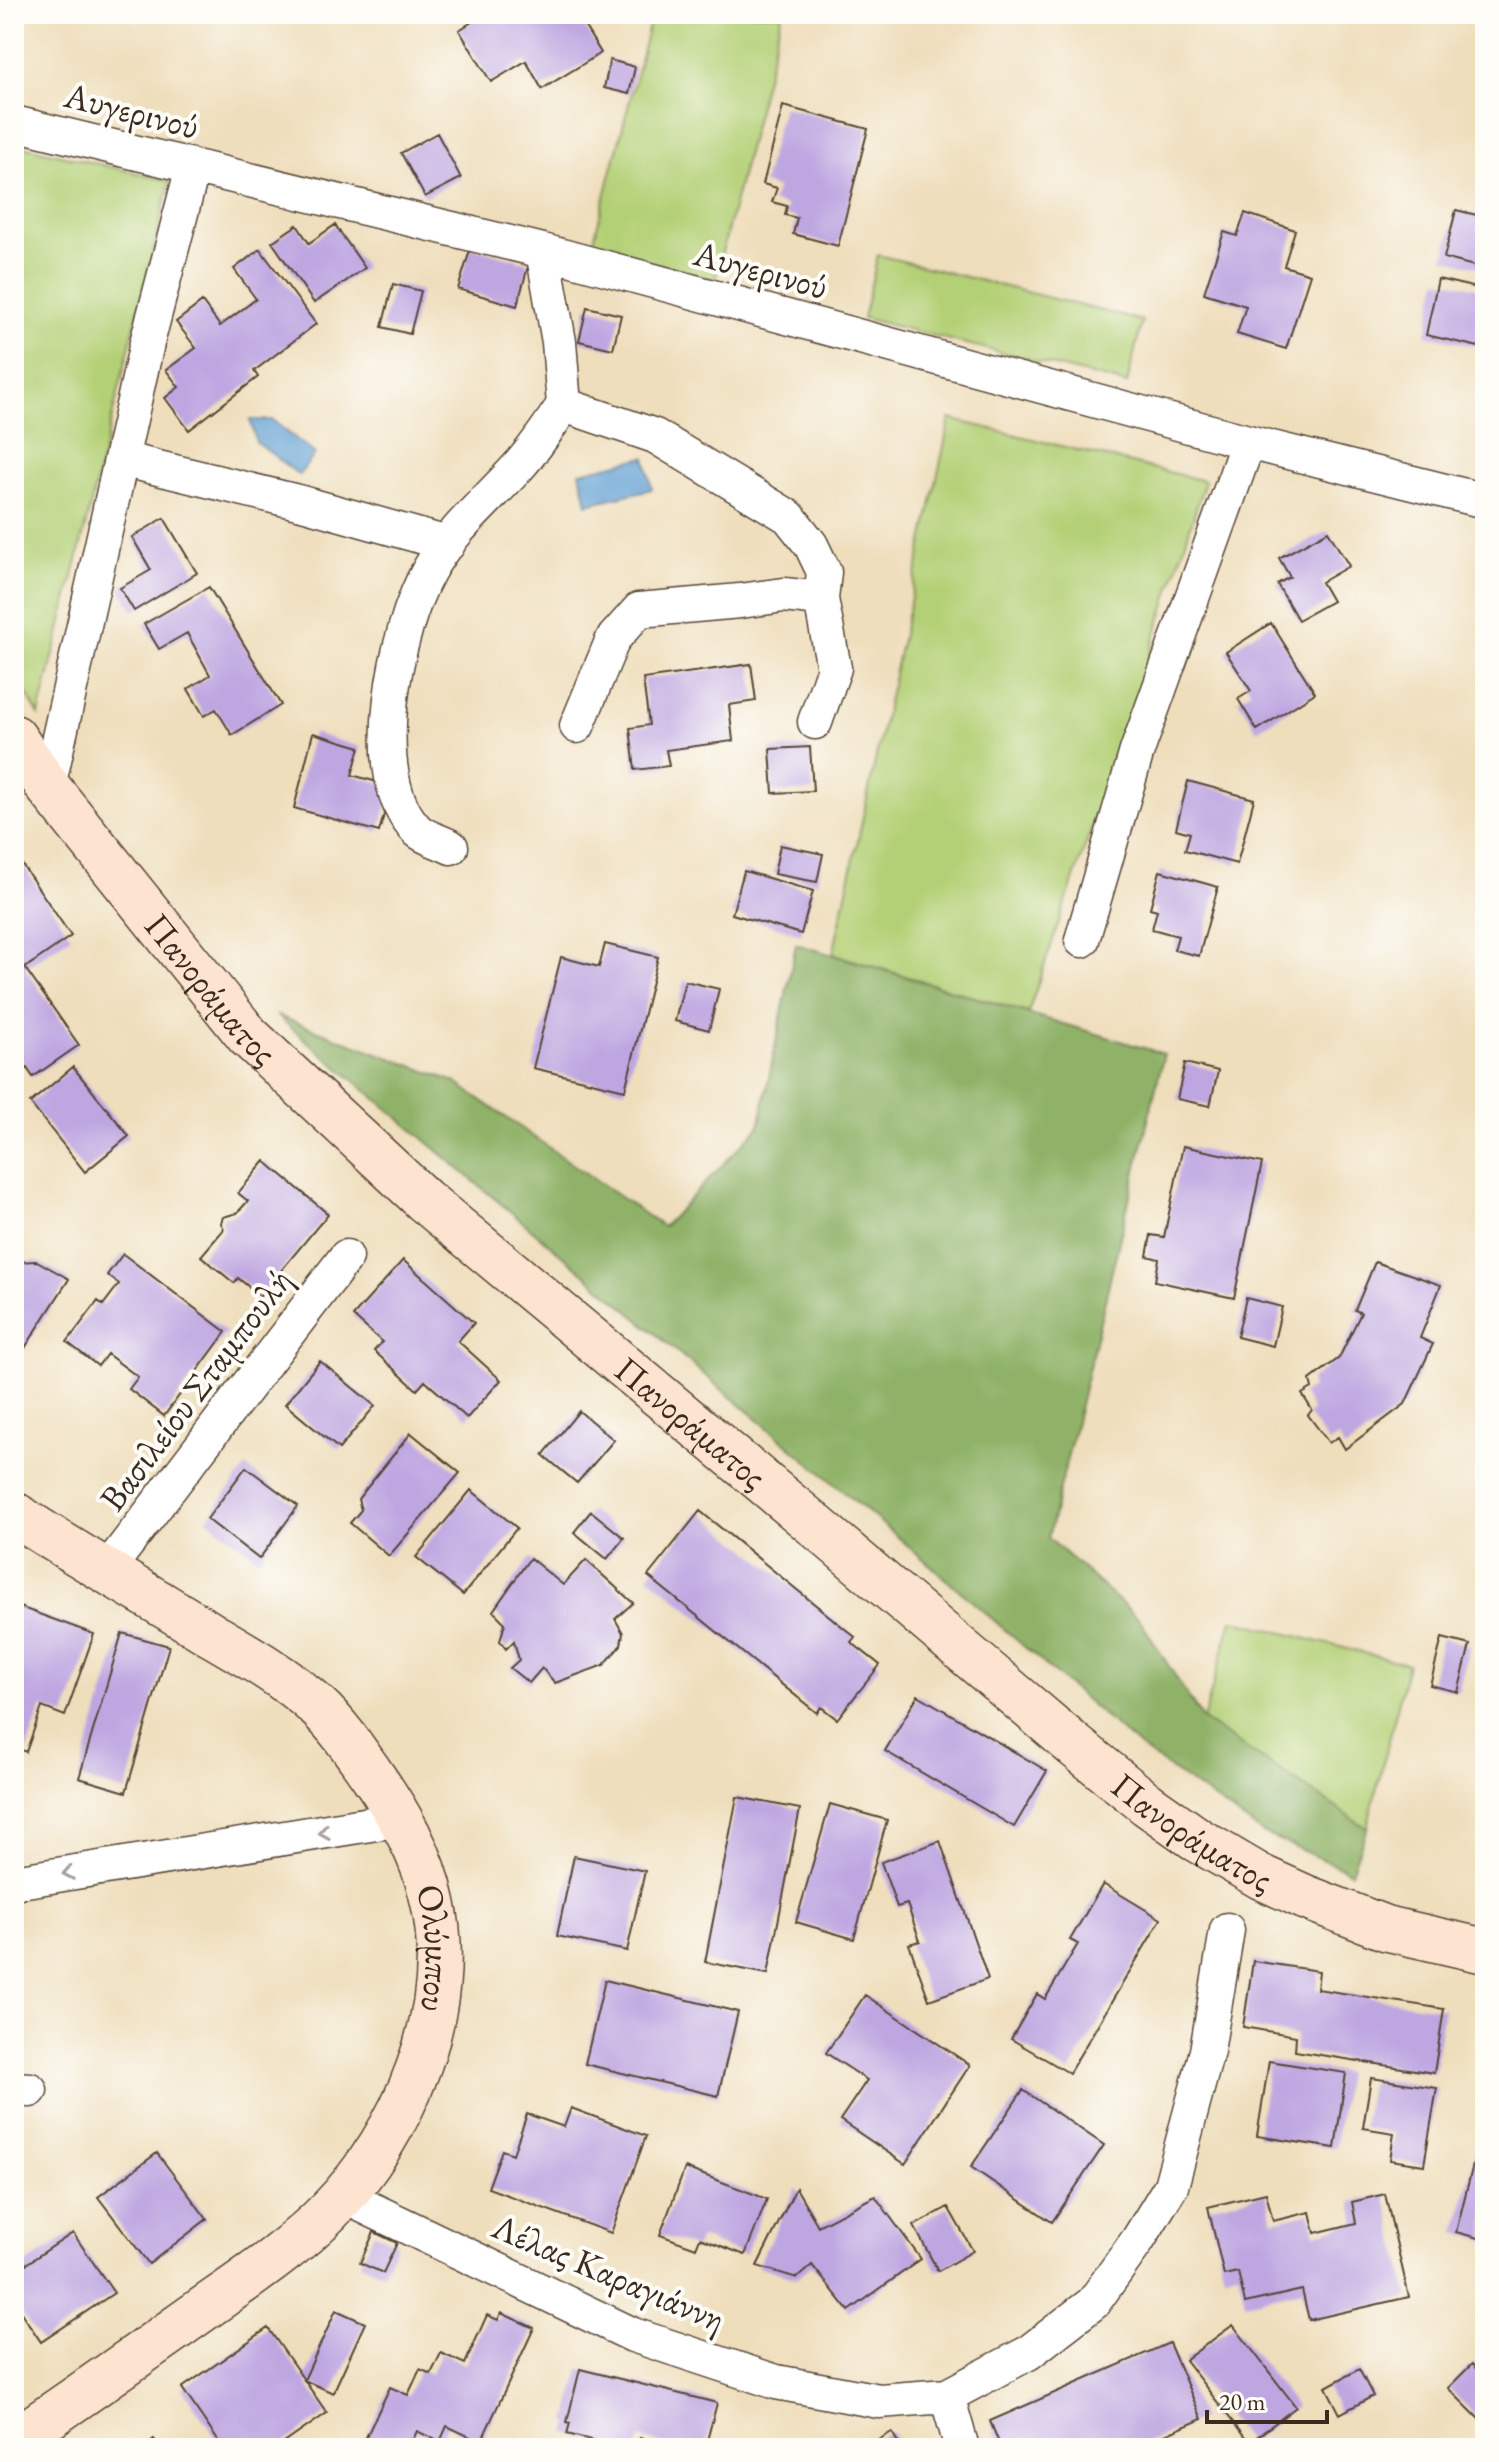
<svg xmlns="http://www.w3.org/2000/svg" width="1499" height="2462" font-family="'EB Garamond',serif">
  <rect width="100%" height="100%" fill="#fdfcf7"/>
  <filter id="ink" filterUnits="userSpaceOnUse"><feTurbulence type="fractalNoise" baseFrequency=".0125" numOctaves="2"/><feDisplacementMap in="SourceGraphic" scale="16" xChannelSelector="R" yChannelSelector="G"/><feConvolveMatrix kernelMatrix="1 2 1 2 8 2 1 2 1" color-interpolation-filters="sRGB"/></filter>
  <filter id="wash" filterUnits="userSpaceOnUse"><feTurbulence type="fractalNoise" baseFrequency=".006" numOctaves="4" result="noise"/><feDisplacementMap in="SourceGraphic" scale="32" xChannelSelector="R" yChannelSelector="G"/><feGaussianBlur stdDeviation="1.8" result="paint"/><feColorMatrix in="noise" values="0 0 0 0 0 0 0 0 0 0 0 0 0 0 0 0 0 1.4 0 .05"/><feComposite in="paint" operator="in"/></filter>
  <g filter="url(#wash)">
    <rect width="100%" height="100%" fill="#efdebc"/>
    <path fill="#b4d076" stroke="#787d4a" stroke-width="2" d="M652 14H782L715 280 592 247Z
      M14 144 170 181 39 715 14 673Z
      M878 255 1142 321 1127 384 863 318Z
      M950 419 1205 481 1128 721 1028 1013 833 954Z
      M1232 1620 1408 1664 1367 1828 1203 1720Z"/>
    <path fill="#8fb267" stroke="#656e42" stroke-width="2" d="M796 944 1164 1054 1048 1538 1139 1619 1203 1720 1367 1828 1351 1872 1263 1833 1142 1749 905 1543 276 1015 455 1082 663 1227 759 1127Z"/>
    <path fill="#62a0d3" stroke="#4e6578" stroke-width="2" d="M250 420H272L315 454 299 475 256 442Z
      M645 457 652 489 587 504 580 472Z"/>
    <g id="blocks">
      <path fill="#bea6e1" d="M485 14H577L601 53 542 89 526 61 491 82 459 30Z
        M610 60 635 67 629 94 604 88Z
        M783 106 868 129 838 246 793 234 797 218 785 215 787 206 772 202 777 188 763 184Z
        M437 133 461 178 425 197 401 153Z
        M1456 210 1485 217V269L1444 258Z
        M1245 213 1295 230 1284 266 1310 274 1286 349 1237 334 1246 306 1204 293 1224 232 1237 236Z
        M297 225 309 243 335 225 365 268 314 303 272 242Z
        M471 247 529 263 517 306 458 289Z
        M260 249 316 324 254 371 258 377 189 430 165 398 179 387 166 370 196 348 176 322 202 302 220 326 256 299 234 269Z
        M1438 279 1485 290V323L1479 347 1426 335Z
        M393 284 421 291 410 334 382 327Z
        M587 307 621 315 613 349 579 341Z
        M164 518 197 573 134 611 120 588 151 570 132 537Z
        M1328 531 1349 566 1321 582 1332 601 1298 620 1277 584 1290 577 1279 558Z
        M209 587 281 705 232 735 216 709 204 716 188 689 210 675 187 633 159 649 144 624Z
        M1271 623 1315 693 1257 730 1238 699 1251 691 1226 652Z
        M751 664 756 701 729 705 733 741 666 750 669 766 635 770 630 728 649 725 643 679Z
        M313 733 360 747 352 775 392 786 379 832 294 808Z
        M810 747 813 791 773 793 770 749Z
        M1188 781 1254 799 1237 864 1185 850 1190 833 1176 829Z
        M780 845 823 854 817 882 774 874Z
        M21 863 71 936 25 968 79 1045 33 1077 14 1049V976L18 973 14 967V868Z
        M744 871 813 891 801 934 732 914Z
        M1160 871 1218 887 1199 956 1174 950 1178 936 1152 929 1157 910 1150 908Z
        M605 944 658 957 625 1090 533 1068 561 957 599 967Z
        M685 981 719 989 709 1030 675 1021Z
        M1185 1063 1218 1071 1210 1106 1177 1099Z
        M73 1067 129 1136 85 1172 30 1103Z
        M1183 1146 1262 1163 1234 1298 1155 1281 1159 1259 1147 1256 1151 1235 1164 1237Z
        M265 1161 328 1214 260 1296 238 1278 234 1283 201 1256 224 1229 221 1223 223 1217 237 1213 248 1201 238 1193Z
        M14 1210 20 1231 14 1234Z
        M123 1254 226 1332 164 1416 129 1389 138 1377 107 1354 98 1366 67 1342 98 1301 103 1305 119 1284 107 1275Z
        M403 1260 474 1323 458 1341 501 1380 467 1418 425 1381 417 1390 374 1351 382 1342 353 1316Z
        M37 1261 69 1279 14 1365V1262Z
        M1375 1262 1441 1285 1420 1338 1433 1344 1405 1404 1345 1449 1338 1437 1329 1443 1308 1415 1312 1410 1302 1394 1312 1388 1310 1380 1339 1358 1361 1313 1355 1310Z
        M1246 1298 1282 1307 1273 1346 1237 1337Z
        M320 1361 375 1406 339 1449 285 1404Z
        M579 1411 614 1440 577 1483 543 1455Z
        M411 1433 460 1473 389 1556 350 1523 361 1510 358 1499Z
        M246 1467 298 1506 259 1559 207 1519Z
        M471 1490 517 1528 463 1595 416 1557Z
        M591 1511 624 1538 607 1559 574 1532Z
        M700 1511 855 1637 851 1642 880 1665 837 1719 821 1707 817 1713 648 1576Z
        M530 1558 563 1585 586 1560 633 1603 615 1619 623 1633 621 1645 604 1665 555 1683 542 1668 529 1683 510 1668 519 1660 514 1641 506 1649 500 1641 505 1623 493 1611Z
        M14 1605 94 1634 65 1716 42 1707 26 1752 14 1747Z
        M122 1633 169 1646 126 1792 79 1778Z
        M1442 1638 1470 1645 1458 1692 1430 1685Z
        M918 1695 1047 1771 1014 1827 885 1751Z
        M737 1797 800 1809 768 1974 705 1962Z
        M830 1804 887 1820 854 1939 796 1922Z
        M940 1841 988 1979 929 2000 909 1944 920 1941 907 1904 897 1907 881 1862Z
        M574 1856 645 1871 627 1951 557 1936Z
        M1103 1884 1161 1919 1069 2073 1011 2039 1037 1994 1045 1999 1078 1944 1070 1940Z
        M1253 1961 1319 1971 1317 1989 1444 2009 1434 2073 1295 2051 1296 2036 1243 2027Z
        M605 1980 738 2012 718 2096 585 2064Z
        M865 1995 970 2065 905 2164 840 2120 867 2080 826 2053Z
        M1269 2061 1346 2073 1335 2148 1257 2136Z
        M1371 2078 1437 2088 1424 2165 1390 2160 1394 2133 1363 2128Z
        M1023 2090 1104 2145 1052 2222 971 2167Z
        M571 2108 646 2136 611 2233 488 2188 502 2150 513 2154 527 2114 564 2127Z
        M1484 2121H1485V2240L1456 2232Z
        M14 2144 20 2145 15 2163H14Z
        M157 2153 207 2219 149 2264 98 2197Z
        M685 2168 767 2199 745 2255 700 2238 696 2248 660 2235Z
        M796 2188 818 2226 875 2196 921 2259 849 2311 812 2265 797 2278 757 2266Z
        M1266 2193 1273 2221 1310 2212 1315 2233 1356 2223 1352 2202 1385 2194 1409 2297 1309 2320 1302 2290 1245 2303 1238 2272 1224 2275 1208 2207Z
        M948 2207 973 2251 938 2271 914 2226Z
        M374 2232 397 2243 383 2273 360 2263Z
        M73 2233 114 2293 41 2342 14 2302V2272Z
        M336 2310 365 2323 333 2393 304 2380Z
        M501 2313 534 2328 481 2442 447 2426 440 2442 417 2431 409 2448H361L390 2387 408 2395 420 2369 431 2374 441 2353 465 2364 487 2315 498 2320Z
        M1233 2325 1296 2407 1249 2443 1185 2360Z
        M268 2328 327 2413 277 2448H223L182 2388Z
        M1169 2343 1202 2419 1135 2448H1001L990 2421Z
        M1472 2364 1479 2372 1485 2365V2419L1482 2422 1448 2388Z
        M580 2369 717 2403 705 2448H665L666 2445 640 2438 637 2448H623L567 2434 570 2423 567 2422Z
        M1359 2369 1373 2396 1340 2414 1326 2387Z
        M892 2432 901 2448H864Z
        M850 2438 855 2448H832Z
        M154 2439 160 2448H142Z"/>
    </g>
  </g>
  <g filter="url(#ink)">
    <use href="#blocks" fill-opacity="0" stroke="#564536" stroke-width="2"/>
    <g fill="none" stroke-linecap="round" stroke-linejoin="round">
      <g stroke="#564536" stroke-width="37">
        <path id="street" d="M14 123 543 251 1248 442 1485 501
          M543 251 559 342 564 405 655 436 789 517 811 545 824 572 821 599 834 668 815 722
          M121 459 302 503 448 544
          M577 726 613 639 639 610 740 601 784 595 821 599
          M48 787 147 343 193 167
          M451 847C442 842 426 838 418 831 363 779 396 628 429 570 451 531 487 501 517 468 535 449 549 426 564 405
          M1082 940 1137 751 1248 442
          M107 1570 346 1257
          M14 1882 401 1819
          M14 2089 30 2090
          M343 2196 633 2335 776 2382 879 2401 947 2396 1028 2353 1093 2303 1138 2240 1171 2186 1207 2051 1227 1930
          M947 2396 962 2448"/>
      </g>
      <g stroke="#564536" stroke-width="47">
        <g id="secondary">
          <path id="s1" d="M14 737 48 787 248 1036 424 1200 816 1526 1075 1746 1147 1804 1198 1840 1261 1877 1305 1897 1385 1928 1485 1951"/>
          <path id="s2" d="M14 1514C79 1556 146 1594 212 1635 248 1656 285 1677 316 1705 337 1724 354 1749 370 1772 398 1812 423 1854 433 1902 457 2009 404 2135 329 2211 291 2250 243 2281 199 2312 137 2356 76 2399 14 2441"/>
        </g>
      </g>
      <use href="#street" stroke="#fff" stroke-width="34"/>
      <use href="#secondary" stroke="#fde4d0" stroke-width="44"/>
    </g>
    <defs><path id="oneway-chevron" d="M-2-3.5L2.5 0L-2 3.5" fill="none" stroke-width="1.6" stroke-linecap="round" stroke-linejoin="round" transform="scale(2)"/></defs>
    <g stroke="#a79f9a">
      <use href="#oneway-chevron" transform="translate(324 1832) rotate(171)"/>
      <use href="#oneway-chevron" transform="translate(68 1873) rotate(170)"/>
    </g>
  </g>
  <g text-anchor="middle" stroke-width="8" stroke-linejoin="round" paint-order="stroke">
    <g font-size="36" fill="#3b2a1e" stroke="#fdfcf7">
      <text transform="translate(132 110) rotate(14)" y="13">Αυγερινού</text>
      <text transform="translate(761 269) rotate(15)" y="13">Αυγερινού</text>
      <text dy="13" stroke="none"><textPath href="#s1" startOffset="320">Πανοράματος</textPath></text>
      <text transform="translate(195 1389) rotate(-53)" y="13">Βασιλείου Σταμπουλή</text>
      <text dy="13" stroke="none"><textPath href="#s1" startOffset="968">Πανοράματος</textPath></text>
      <text dy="13" stroke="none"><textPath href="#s1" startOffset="1616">Πανοράματος</textPath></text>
      <text dy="13" stroke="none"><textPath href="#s2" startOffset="636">Ολύμπου</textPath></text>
      <text transform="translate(609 2272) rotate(23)" y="13">Λέλας Καραγιάννη</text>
    </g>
  </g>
  <rect width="1499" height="2462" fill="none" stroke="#fdfcf7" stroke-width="48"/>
  <path d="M1207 2410v12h120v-12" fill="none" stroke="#3b2a1e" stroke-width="4"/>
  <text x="1219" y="2410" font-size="24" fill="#3b2a1e" stroke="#fdfcf7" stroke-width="6" paint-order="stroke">20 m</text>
</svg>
